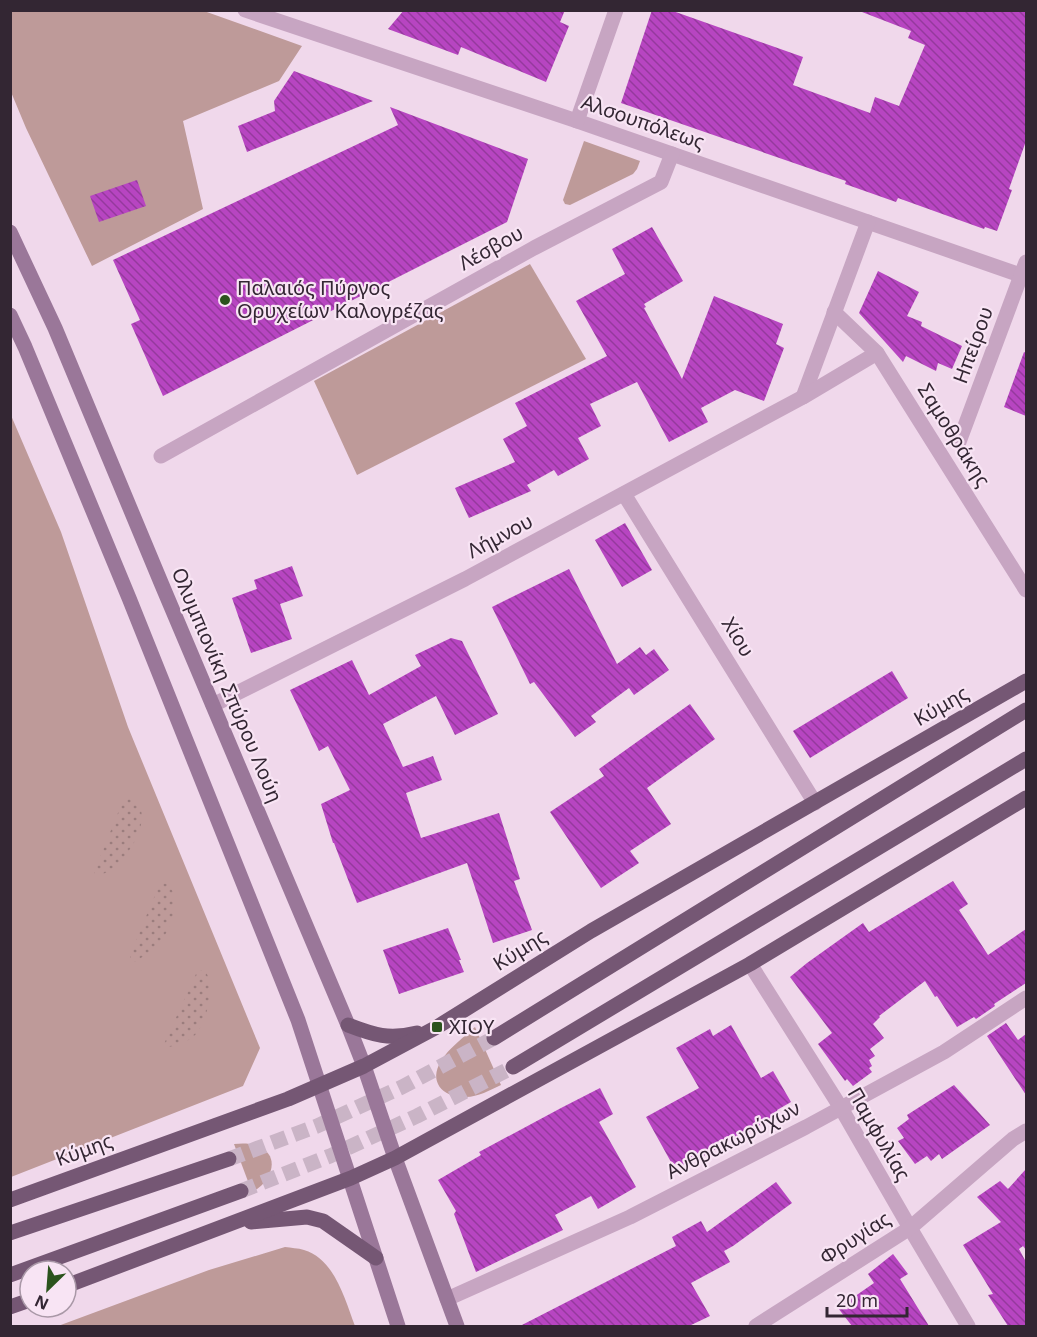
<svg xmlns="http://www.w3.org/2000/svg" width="1037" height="1337" viewBox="0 0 1037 1337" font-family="'Noto Sans',sans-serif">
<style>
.grass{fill:#be9a99}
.garden{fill:url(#garden-dots)}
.building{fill:url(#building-back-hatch)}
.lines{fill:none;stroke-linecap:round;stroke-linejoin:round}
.primary-tunnel{stroke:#cab4c6;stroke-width:15;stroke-dasharray:15 8;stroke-linecap:butt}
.street{stroke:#c7a5c2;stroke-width:15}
.secondary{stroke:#9a7799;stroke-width:15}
.primary{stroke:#755774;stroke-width:15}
.poi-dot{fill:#2b531d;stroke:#f8e4f4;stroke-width:2}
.labels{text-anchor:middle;stroke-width:4.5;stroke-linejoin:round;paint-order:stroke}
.street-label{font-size:20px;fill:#332633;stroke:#f8e4f4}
.poi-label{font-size:20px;fill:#332633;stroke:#f8e4f4;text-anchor:start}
</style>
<defs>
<pattern id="garden-dots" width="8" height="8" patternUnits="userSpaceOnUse" patternTransform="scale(1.5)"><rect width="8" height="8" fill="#be9a99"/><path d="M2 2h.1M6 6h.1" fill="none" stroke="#9b7d7d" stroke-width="1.8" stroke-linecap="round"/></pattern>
<pattern id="building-back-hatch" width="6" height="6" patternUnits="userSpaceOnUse" patternTransform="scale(1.5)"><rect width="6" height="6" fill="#b745c1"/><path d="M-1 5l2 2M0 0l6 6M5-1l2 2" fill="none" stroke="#95399d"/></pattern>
</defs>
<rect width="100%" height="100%" fill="#f0d8eb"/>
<g class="grass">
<polygon points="10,11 204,11 302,46 279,81 183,121 203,209 92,266 26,128 11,92"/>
<polygon points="584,141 640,161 637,169 633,174 570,205 565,204 563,200"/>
<polygon points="530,264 586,359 357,475 314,381"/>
<polygon points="10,413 61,532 128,727 260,1048 243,1086 11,1177"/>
<path d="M475 1027 501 1085C490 1090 478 1097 466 1097 443 1098 428 1082 441 1061 449 1048 464 1037 475 1027Z"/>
<path d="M234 1144C242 1143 250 1143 258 1146 282 1156 271 1183 252 1192Z"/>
<path d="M285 1247C291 1248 298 1248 304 1250 335 1259 345 1300 355 1326H58L209 1270Z"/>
</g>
<g class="garden">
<path d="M130 797C162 813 122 873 96 876L94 872 122 803 124 798Z"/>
<polygon points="162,883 168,884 173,892 175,909 168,930 158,946 135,962 130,960 130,955 158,888"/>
<path d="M201 970 206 972C215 988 207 1020 196 1034 189 1042 176 1045 166 1048L164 1044 196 974Z"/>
</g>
<g class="building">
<polygon points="404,10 565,10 560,22 569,26 546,82 461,47 458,55 388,29"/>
<polygon points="652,10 670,10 803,57 793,85 870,113 875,97 899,106 925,45 908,38 911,31 862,12 862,10 1026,10 1026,141 1009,189 1012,190 997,231 985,227 984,229 898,198 896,202 845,184 846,181 621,103"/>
<polygon points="294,71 373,101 247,152 238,126 275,111 274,101"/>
<polygon points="390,107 528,159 507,222 163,396 131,324 140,320 113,260 398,125"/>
<polygon points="137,180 146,206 99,222 90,196"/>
<polygon points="652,227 683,281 644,304 646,307 644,308 682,379 714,296 783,324 776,344 784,348 764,401 735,390 701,408 708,422 669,442 637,382 590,404 601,426 578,438 589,459 558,476 554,470 527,485 531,491 469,518 455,488 515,462 503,439 527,426 515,403 607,356 576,301 625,274 612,249"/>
<polygon points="878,271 919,292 907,316 922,322 921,326 962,346 952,369 938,363 936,371 906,356 903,362 859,313"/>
<polygon points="1024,352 1026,353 1026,416 1004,407"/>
<polygon points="625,523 652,570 622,587 595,540"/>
<polygon points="292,566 303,596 280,604 292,639 251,653 232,598 257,589 254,580"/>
<polygon points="569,569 617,664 640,647 646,655 654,649 669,670 634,695 629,688 591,716 596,722 575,737 534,682 530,684 492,607"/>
<polygon points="451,638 462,641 498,714 455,735 436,696 383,724 403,767 433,756 442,780 406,793 421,838 499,813 520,879 514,881 532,930 493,943 467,863 357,903 334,843 333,843 321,804 350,790 328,746 319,751 290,690 352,660 369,695 421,666 415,655"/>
<polygon points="892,671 908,698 810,758 793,731"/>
<polygon points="690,704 715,739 647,788 671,824 630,851 639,863 601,888 550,812 604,776 599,769"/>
<polygon points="953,881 968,904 959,910 988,955 1026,929 1026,983 994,1004 995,1006 976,1019 974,1017 957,1027 937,996 935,997 925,981 879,1016 880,1017 873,1024 884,1038 870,1049 875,1056 869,1060 872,1066 869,1068 872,1072 853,1086 847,1079 845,1081 818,1044 832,1033 790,977 807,963 863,923 869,932"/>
<polygon points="448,928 461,960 459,960 464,972 399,994 383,950"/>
<polygon points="1006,1023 1018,1040 1026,1034 1026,1095 987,1036"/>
<polygon points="731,1025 761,1078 773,1071 791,1102 777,1110 779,1114 741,1137 740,1136 676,1171 646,1117 699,1088 676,1048 710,1029 713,1036"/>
<polygon points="954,1085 990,1125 942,1159 939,1154 931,1161 927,1156 915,1164 898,1141 904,1138 897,1128 909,1119 907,1115"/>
<polygon points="600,1088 613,1114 599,1122 636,1187 598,1209 591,1196 555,1215 563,1230 476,1272 454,1214 456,1211 438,1180 481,1155 479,1152 561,1108"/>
<polygon points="1026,1169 1026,1250 1023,1246 1019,1249 1026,1262 1026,1326 1008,1326 988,1295 993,1294 963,1245 1001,1222 977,1197 1000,1181 1008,1189"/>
<polygon points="776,1182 792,1203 733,1246 724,1251 730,1262 691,1283 710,1316 689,1326 520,1326 676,1246 672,1237 701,1221 707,1232"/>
<polygon points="893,1254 908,1274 900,1279 929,1326 852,1326 838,1308 874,1283 868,1274"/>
</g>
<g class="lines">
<g class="primary-tunnel">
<polyline points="229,1159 317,1126 402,1087 494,1038"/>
<polyline points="241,1191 330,1156 417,1116 513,1067"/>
</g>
<g class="street">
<polyline points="245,10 577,121 1026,277"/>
<polyline points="577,121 616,10"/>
<polyline points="834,312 877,353 1026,590"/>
<polyline points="803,397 868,222"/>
<polyline points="959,442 1026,262"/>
<polyline points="161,456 534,248 661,182 672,154"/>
<polyline points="624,494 815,803"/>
<polyline points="213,705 465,579 803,397 877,353"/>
<polyline points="750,964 841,1108 910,1228 968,1326"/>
<polyline points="447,1299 630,1217 806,1127 944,1052 1026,998"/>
<polyline points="756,1326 910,1228 1013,1139 1026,1131"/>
</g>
<g class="secondary">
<polyline points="10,232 55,328 162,585 348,1025 364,1066 395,1158 457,1326"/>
<polyline points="10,315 25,347 129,598 298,1020 398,1326"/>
</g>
<g class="primary">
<path d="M348 1025C374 1035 389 1040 417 1033"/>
<polyline points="494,1038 1026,710"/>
<polyline points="513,1067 1026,759"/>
<polyline points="10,1200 288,1099 364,1066 437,1027 591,931 1026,681"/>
<polyline points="251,1222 307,1217 323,1221 376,1258"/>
<polyline points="10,1233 229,1159"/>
<polyline points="10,1275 241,1191"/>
<polyline points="66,1286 351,1178 395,1158 750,964 1026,798"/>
<polyline points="10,1307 30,1300"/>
</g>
</g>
<g class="poi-dot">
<circle cx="225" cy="300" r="6"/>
<rect x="431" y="1021" width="12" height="12" rx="3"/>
</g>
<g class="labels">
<g class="street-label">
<text transform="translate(643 122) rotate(19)" y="7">Αλσουπόλεως</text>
<text transform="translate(491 248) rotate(-29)" y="7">Λέσβου</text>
<text transform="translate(973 345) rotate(-70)" y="7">Ηπείρου</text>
<text transform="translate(954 435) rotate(58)" y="7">Σαμοθράκης</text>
<text transform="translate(500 536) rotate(-28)" y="7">Λήμνου</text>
<text transform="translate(738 637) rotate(58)" y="7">Χίου</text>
<text transform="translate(227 685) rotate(67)" y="7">Ολυμπιονίκη Σπύρου Λούη</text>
<text transform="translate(941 706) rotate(-30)" y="7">Κύμης</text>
<text transform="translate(520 950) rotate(-32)" y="7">Κύμης</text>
<text transform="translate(879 1134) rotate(60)" y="7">Παμφυλίας</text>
<text transform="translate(733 1140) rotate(-27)" y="7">Ανθρακωρύχων</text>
<text transform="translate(84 1150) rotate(-20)" y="7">Κύμης</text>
<text transform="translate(855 1238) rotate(-33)" y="7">Φρυγίας</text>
</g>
<g class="poi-label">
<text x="237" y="295">Παλαιός Πύργος<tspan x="237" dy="23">Ορυχείων Καλογρέζας</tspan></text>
<text x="449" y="1034">ΧΙΟΥ</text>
</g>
</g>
<rect width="1037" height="1337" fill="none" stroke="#332633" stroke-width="24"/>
<g transform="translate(48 1289) rotate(205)"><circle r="28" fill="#f8e4f4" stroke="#a998a7" stroke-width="1.5"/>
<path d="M0-4.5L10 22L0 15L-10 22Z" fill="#2b531d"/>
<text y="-9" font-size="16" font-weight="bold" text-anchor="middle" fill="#332633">N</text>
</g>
<path d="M827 1307v9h80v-9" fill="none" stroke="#332633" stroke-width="3"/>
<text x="836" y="1307" font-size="18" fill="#332633" stroke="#f8e4f4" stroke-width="4.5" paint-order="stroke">20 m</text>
</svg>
